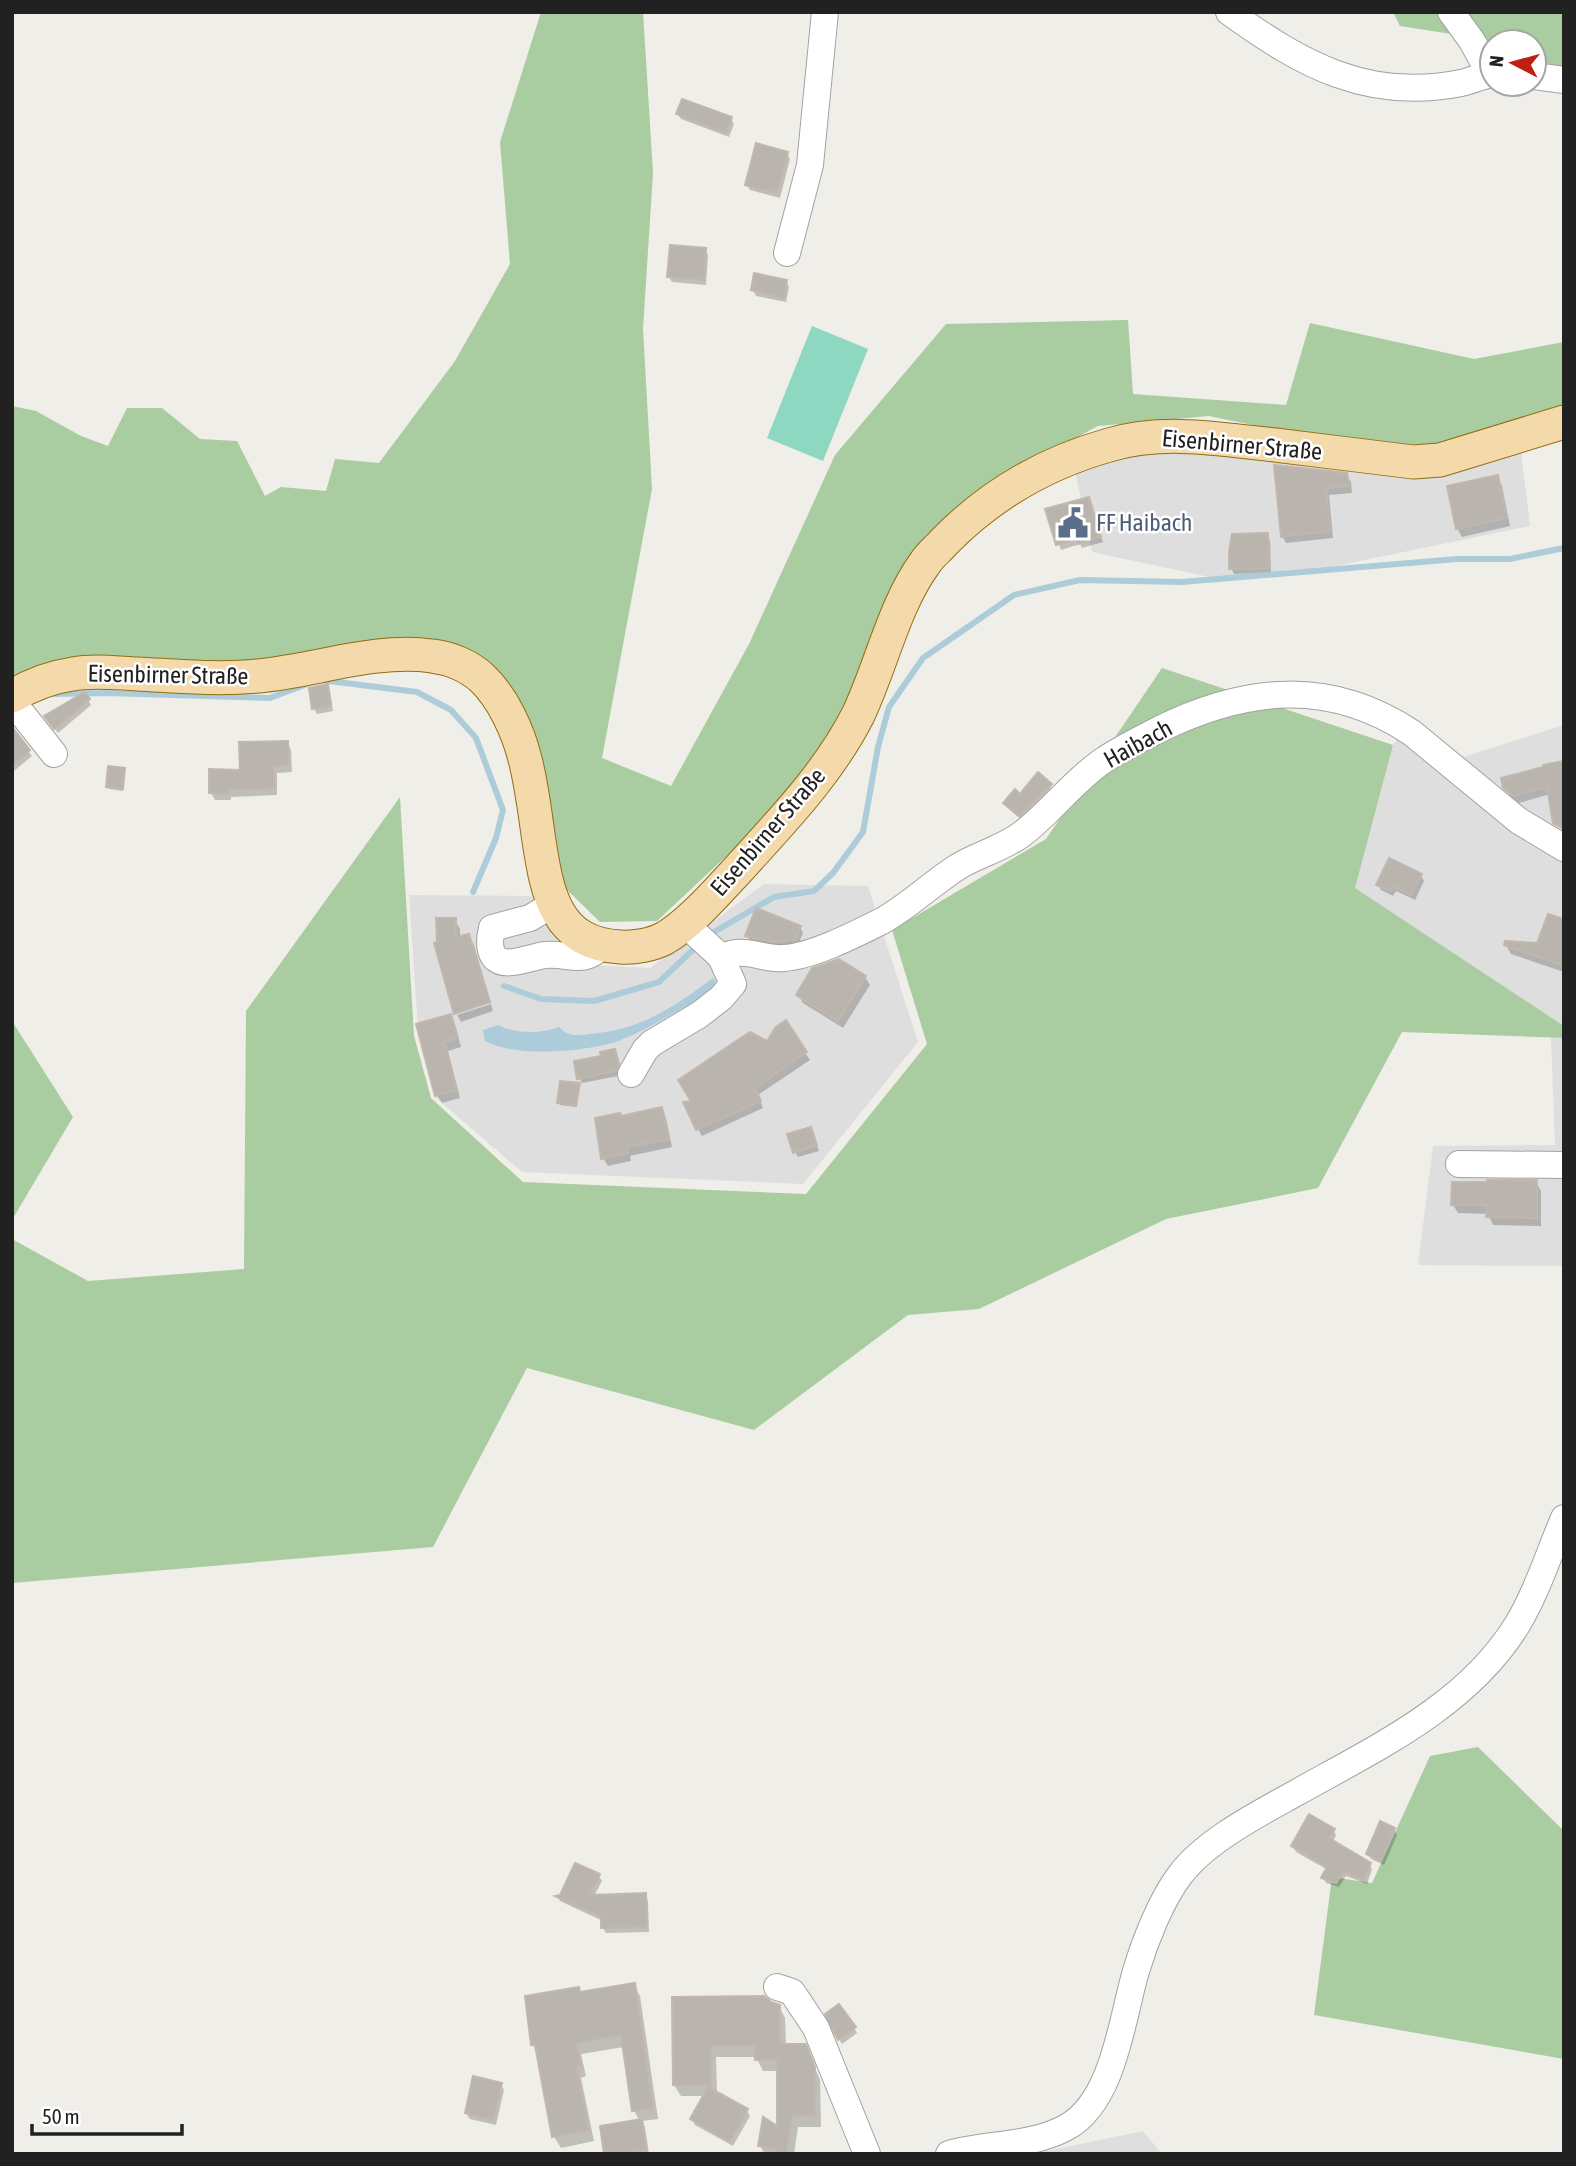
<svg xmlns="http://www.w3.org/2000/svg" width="1576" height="2166" viewBox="0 0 1576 2166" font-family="'Asap Condensed',sans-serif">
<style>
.residential{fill:#dfdede}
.forest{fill:#aacca1}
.pitch{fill:#8ed8c1}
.water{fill:#adccda}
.shadow{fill:#0003}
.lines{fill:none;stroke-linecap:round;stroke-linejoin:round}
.stream{stroke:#adccda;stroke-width:6}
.building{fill:#bab4ae;stroke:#c1b7ac;stroke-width:2}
.minor-casing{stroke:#a2a2a2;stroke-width:28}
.major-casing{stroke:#906e0e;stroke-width:35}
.minor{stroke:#fff;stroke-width:26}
.major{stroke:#f4d9aa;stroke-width:33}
.labels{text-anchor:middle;stroke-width:5;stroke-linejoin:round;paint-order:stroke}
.street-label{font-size:24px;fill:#212121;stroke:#fff}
.service-label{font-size:24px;fill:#4e5e75;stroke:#fff;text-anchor:start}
</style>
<rect width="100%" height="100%" fill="#f0eee8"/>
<g class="residential">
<polygon points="1519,436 1530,526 1336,566 1228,581 1092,552 1072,457"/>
<polygon points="1564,725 1564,1026 1354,888 1393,745 1404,730 1448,762"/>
<polygon points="764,884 868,886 918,1042 803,1184 522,1172 436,1098 418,1029 409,895 531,896 570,964 650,968"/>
<polygon points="1551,1038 1564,1038 1564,1266 1418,1265 1433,1146 1555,1145"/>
<polygon points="1143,2131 1162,2154 1032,2154"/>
</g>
<g class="forest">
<polygon points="541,12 643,12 653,173 643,329 652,489 602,758 671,786 749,644 835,455 946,324 1128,320 1133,394 1286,405 1310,323 1474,359 1564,342 1564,411 1436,452 1365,448 1209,416 1098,426 1032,461 926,535 884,622 837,735 769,816 657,921 600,922 562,885 478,660 12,689 12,406 36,411 81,436 108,446 127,408 162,408 200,439 237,441 265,496 281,487 326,491 335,459 379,463 455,361 510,264 500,142"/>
<polygon points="1393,12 1564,12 1564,77 1534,72 1534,42 1492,42 1492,46 1483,39 1400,26"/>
<polygon points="1162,668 1393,745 1355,888 1564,1026 1564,1038 1402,1032 1318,1188 1166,1219 979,1309 908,1315 754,1430 527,1368 433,1547 12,1583 12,1239 88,1281 244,1269 246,1011 400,797 414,1036 431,1098 523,1182 806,1194 927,1044 892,930 1046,839"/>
<polygon points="12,1021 73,1117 12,1220"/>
<polygon points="1478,1747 1564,1831 1564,2059 1314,2015 1332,1877 1372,1883 1430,1756"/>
</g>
<polygon class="pitch" points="812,326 868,349 823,461 767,438"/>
<path class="water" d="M713 978 716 982C709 996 692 1003 679 1010 660 1021 641 1032 621 1040 589 1052 515 1058 485 1041L483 1030 498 1025C515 1034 541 1034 559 1027 567 1036 577 1036 589 1034 641 1030 672 1008 713 978Z"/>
<g class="shadow">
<polygon points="678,114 731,119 734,124 729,137 681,119"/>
<polygon points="787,153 790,159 780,198 750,190 747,185"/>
<polygon points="705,250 708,255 706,285 672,282 669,277"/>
<polygon points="786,282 789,287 786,302 756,296 753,290"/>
<polygon points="1276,467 1346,475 1351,482 1352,493 1329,495 1333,538 1286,543 1282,536"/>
<polygon points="1497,477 1502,486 1510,526 1462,537 1457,528"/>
<polygon points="1088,499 1103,542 1082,548 1080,544 1061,550 1047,510"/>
<polygon points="1267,535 1270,541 1271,573 1234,574 1231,568"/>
<polygon points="327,686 330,691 333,711 317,714 314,708"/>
<polygon points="84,694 91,705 58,733 49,722"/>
<polygon points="12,731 32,756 14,771 12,770"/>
<polygon points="287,742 291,750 292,772 277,773 277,795 231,797 231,800 215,800 211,793"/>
<polygon points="1545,768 1550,794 1519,803 1510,796 1505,787"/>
<polygon points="124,769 123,791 109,789 108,787"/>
<polygon points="1039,775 1054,791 1023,821 1008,808 1005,803 1020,796"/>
<polygon points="1421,876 1424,881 1415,900 1396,891 1393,896 1381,890 1378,885"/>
<polygon points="455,920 460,929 460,938 469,936 474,945 490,1000 456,1012"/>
<polygon points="1564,921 1564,972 1511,954 1506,945 1538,945"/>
<polygon points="800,927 803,933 798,945 778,947 750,941 747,936"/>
<polygon points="865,977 870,985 843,1028 803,1003 798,995"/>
<polygon points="491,1004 493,1011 461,1022 457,1015"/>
<polygon points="450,1016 455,1025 461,1047 448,1051 460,1098 442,1103 437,1095 418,1025"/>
<polygon points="785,1023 810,1060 758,1095 763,1108 702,1136 698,1129 694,1102 768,1043"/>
<polygon points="615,1051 621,1070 618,1076 582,1083 579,1078 603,1058"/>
<polygon points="578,1085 577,1107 560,1105 559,1103"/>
<polygon points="661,1109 666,1118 672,1147 630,1156 631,1161 608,1166 603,1158 621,1117"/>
<polygon points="813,1134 819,1151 798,1157 795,1152"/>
<polygon points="1536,1182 1541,1191 1541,1226 1493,1225 1488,1214 1458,1213 1453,1205"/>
<polygon points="1381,1824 1394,1830 1397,1835 1384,1865 1371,1859 1368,1854"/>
<polygon points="1333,1830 1336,1835 1333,1842 1369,1864 1372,1869 1367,1884 1346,1876 1339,1887 1326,1883 1323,1878 1328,1870 1296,1852 1293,1846"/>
<polygon points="598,1875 602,1881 594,1896 645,1895 648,1901 649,1932 606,1933 603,1928 603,1921 560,1901 558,1897"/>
<polygon points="634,1985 640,1996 658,2119 642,2121 645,2127 649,2154 605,2154 640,2122 634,2110 624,2047 581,2054 586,2076 581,2078 594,2141 561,2148 554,2137 539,2056 533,2045 580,1994"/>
<polygon points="674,1999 771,2003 779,2006 785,2018 786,2046 811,2058 820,2080 821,2127 798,2127 794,2154 765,2154 760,2146 779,2129 778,2071 763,2071 756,2057 716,2057 717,2094 747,2111 750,2116 733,2146 695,2125 692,2119 705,2096 681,2096 674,2085"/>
<polygon points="854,2028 857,2033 842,2044 839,2039"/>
<polygon points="501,2085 504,2090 496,2125 470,2119 466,2113"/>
</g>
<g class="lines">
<g class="stream">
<polyline points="321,680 417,692 451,710 476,738 503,810 496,838 473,892"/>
<polyline points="55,694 106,693 270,698 307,684"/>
<polyline points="709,935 774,897 814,891 833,873 863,832 878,747 889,707 923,658 1014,595 1080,580 1182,582 1457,559 1510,559 1564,548"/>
<polyline points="504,986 541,999 594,1001 659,982 698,945"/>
</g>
</g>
<g class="building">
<polygon points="682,99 732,117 726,133 676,114"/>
<polygon points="756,143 788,152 777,193 745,185"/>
<polygon points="670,245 706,248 704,280 667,277"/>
<polygon points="754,273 787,280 784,298 751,290"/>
<polygon points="1274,465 1347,473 1349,486 1326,488 1330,531 1281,537"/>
<polygon points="1498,475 1507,518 1456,529 1447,486"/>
<polygon points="1089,497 1101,536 1078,544 1076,539 1056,545 1045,509"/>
<polygon points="1268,533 1269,568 1229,569 1229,552 1232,534"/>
<polygon points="328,684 331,706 312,709 309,688"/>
<polygon points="85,692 90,699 54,729 44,716"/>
<polygon points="13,728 30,750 12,765 12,729"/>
<polygon points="288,741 289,765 274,766 274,788 228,790 228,794 209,793 209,769 240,770 239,742"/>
<polygon points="1564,761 1564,829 1553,823 1547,787 1513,796 1503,788 1501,778 1543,767 1543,765"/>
<polygon points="108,766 125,768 123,789 106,787"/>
<polygon points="1038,772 1052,784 1019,816 1003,803 1015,789 1020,794"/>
<polygon points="1389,858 1422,874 1411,895 1393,886 1390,891 1376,885"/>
<polygon points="756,908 801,926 795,940 774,942 745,936"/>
<polygon points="1548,914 1564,919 1564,966 1504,945 1505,941 1537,943"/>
<polygon points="436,918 456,918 456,937 469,934 490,1002 454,1014 434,943 437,942"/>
<polygon points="839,959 866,976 838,1021 796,995 812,968"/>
<polygon points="451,1014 458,1038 444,1042 457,1090 435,1096 416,1024"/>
<polygon points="786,1020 807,1052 755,1088 761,1101 696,1130 683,1102 691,1101 678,1080 750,1032 767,1041 776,1027"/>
<polygon points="615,1049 619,1064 616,1071 577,1079 574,1061 601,1056 600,1052"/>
<polygon points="560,1081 580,1083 576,1106 557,1103"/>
<polygon points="662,1107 669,1139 627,1147 628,1153 601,1159 595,1118 620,1113 621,1116"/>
<polygon points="811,1127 817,1145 793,1153 787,1134"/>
<polygon points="1487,1180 1537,1180 1537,1218 1486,1217 1487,1205 1451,1205 1452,1182 1487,1182"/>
<polygon points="1309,1814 1335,1829 1329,1838 1371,1863 1364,1880 1343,1872 1336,1883 1321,1878 1327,1867 1291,1846"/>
<polygon points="1380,1821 1395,1828 1381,1861 1366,1854"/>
<polygon points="575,1863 600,1874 590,1895 646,1893 647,1927 601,1928 601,1917 555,1896 560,1895"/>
<polygon points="635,1983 653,2108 632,2111 621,2035 576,2043 581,2065 576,2066 589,2130 552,2137 535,2045 531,2045 525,1996 579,1987 580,1992"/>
<polygon points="764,1996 771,2002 780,2005 780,2044 806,2044 815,2067 815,2116 792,2116 786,2154 777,2154 777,2149 758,2146 763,2117 777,2126 777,2060 755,2060 754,2046 711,2046 711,2085 673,2085 672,1997"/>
<polygon points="839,2004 856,2027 838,2040 825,2014"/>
<polygon points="473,2076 502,2083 493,2120 465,2113"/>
<polygon points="708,2087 748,2109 730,2142 690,2119"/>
<polygon points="642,2119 647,2151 604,2154 600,2126"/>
</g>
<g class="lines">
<g class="minor-casing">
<g id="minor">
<path d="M1229 12C1301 64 1368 102 1461 83 1471 81 1481 76 1492 74"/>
<polyline points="1451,12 1472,41 1490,74"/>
<polyline points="1534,76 1564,80"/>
<polyline points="787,253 810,165 825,12"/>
<polyline points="12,701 54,754"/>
<path d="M553 904 530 918 492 928C490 936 489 942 491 950 497 974 530 956 546 955 571 953 582 966 603 945"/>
<path d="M684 923 721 957C726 956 732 953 736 953 752 951 768 960 784 958 813 956 856 934 882 921 909 906 930 885 956 868 976 855 1002 849 1022 834 1051 812 1073 781 1104 760 1122 748 1141 739 1160 729 1246 687 1329 678 1412 733L1519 821 1564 848"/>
<polyline points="631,1074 645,1050 652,1043 699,1015 721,998 733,984 721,957"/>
<polyline points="1459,1164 1564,1165"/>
<polyline points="777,1987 792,1992 816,2028 867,2154"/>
<path d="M949 2154C987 2143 1031 2147 1067 2127 1114 2101 1122 2018 1136 1971 1145 1941 1161 1900 1180 1875 1205 1841 1260 1813 1296 1793 1376 1748 1467 1706 1517 1625 1537 1592 1549 1553 1564 1518"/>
</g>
</g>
<g class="major-casing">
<path id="major" d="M12 696C31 685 51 677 73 674 94 670 116 673 137 674 177 676 218 680 258 676 315 671 374 648 432 656 450 658 469 666 482 678 503 698 518 731 525 759 532 786 535 814 539 841 547 893 556 944 620 947 634 948 652 945 665 938 689 924 714 895 733 875 778 825 827 776 858 715 881 667 894 605 925 563 930 555 938 549 944 542 990 495 1045 463 1109 445 1163 429 1220 439 1275 445 1321 451 1367 456 1413 462L1440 460 1564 422"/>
</g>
<use href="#minor" class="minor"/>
<use href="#major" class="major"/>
</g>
<defs>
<g id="civic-bare" transform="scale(2.415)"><path d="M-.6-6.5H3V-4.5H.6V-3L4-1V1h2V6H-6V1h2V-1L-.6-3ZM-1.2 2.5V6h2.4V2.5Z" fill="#5c6f8a" stroke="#fff" stroke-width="2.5" paint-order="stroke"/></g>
</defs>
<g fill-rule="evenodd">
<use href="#civic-bare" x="1073" y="523"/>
</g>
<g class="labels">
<g class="street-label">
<text transform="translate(1242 445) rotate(5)" y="8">Eisenbirner Straße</text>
<text transform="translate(168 675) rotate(1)" y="8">Eisenbirner Straße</text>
<text transform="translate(1138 744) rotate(-29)" y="8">Haibach</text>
<text transform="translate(768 832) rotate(-49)" y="8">Eisenbirner Straße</text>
</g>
<g class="service-label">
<text x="1096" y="531">FF Haibach</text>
</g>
</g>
<rect width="1576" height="2166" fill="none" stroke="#212121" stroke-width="28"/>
<g transform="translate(1513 63) rotate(276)"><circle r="33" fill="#ffffff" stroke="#a6a6a6" stroke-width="2"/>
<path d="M0-5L12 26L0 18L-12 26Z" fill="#bf1f12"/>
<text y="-10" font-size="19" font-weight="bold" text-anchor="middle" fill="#212121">N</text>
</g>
<path d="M32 2124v10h150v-10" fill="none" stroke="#212121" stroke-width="3.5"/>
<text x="42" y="2124" font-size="21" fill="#212121" stroke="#ffffff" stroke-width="5" paint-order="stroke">50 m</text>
</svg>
